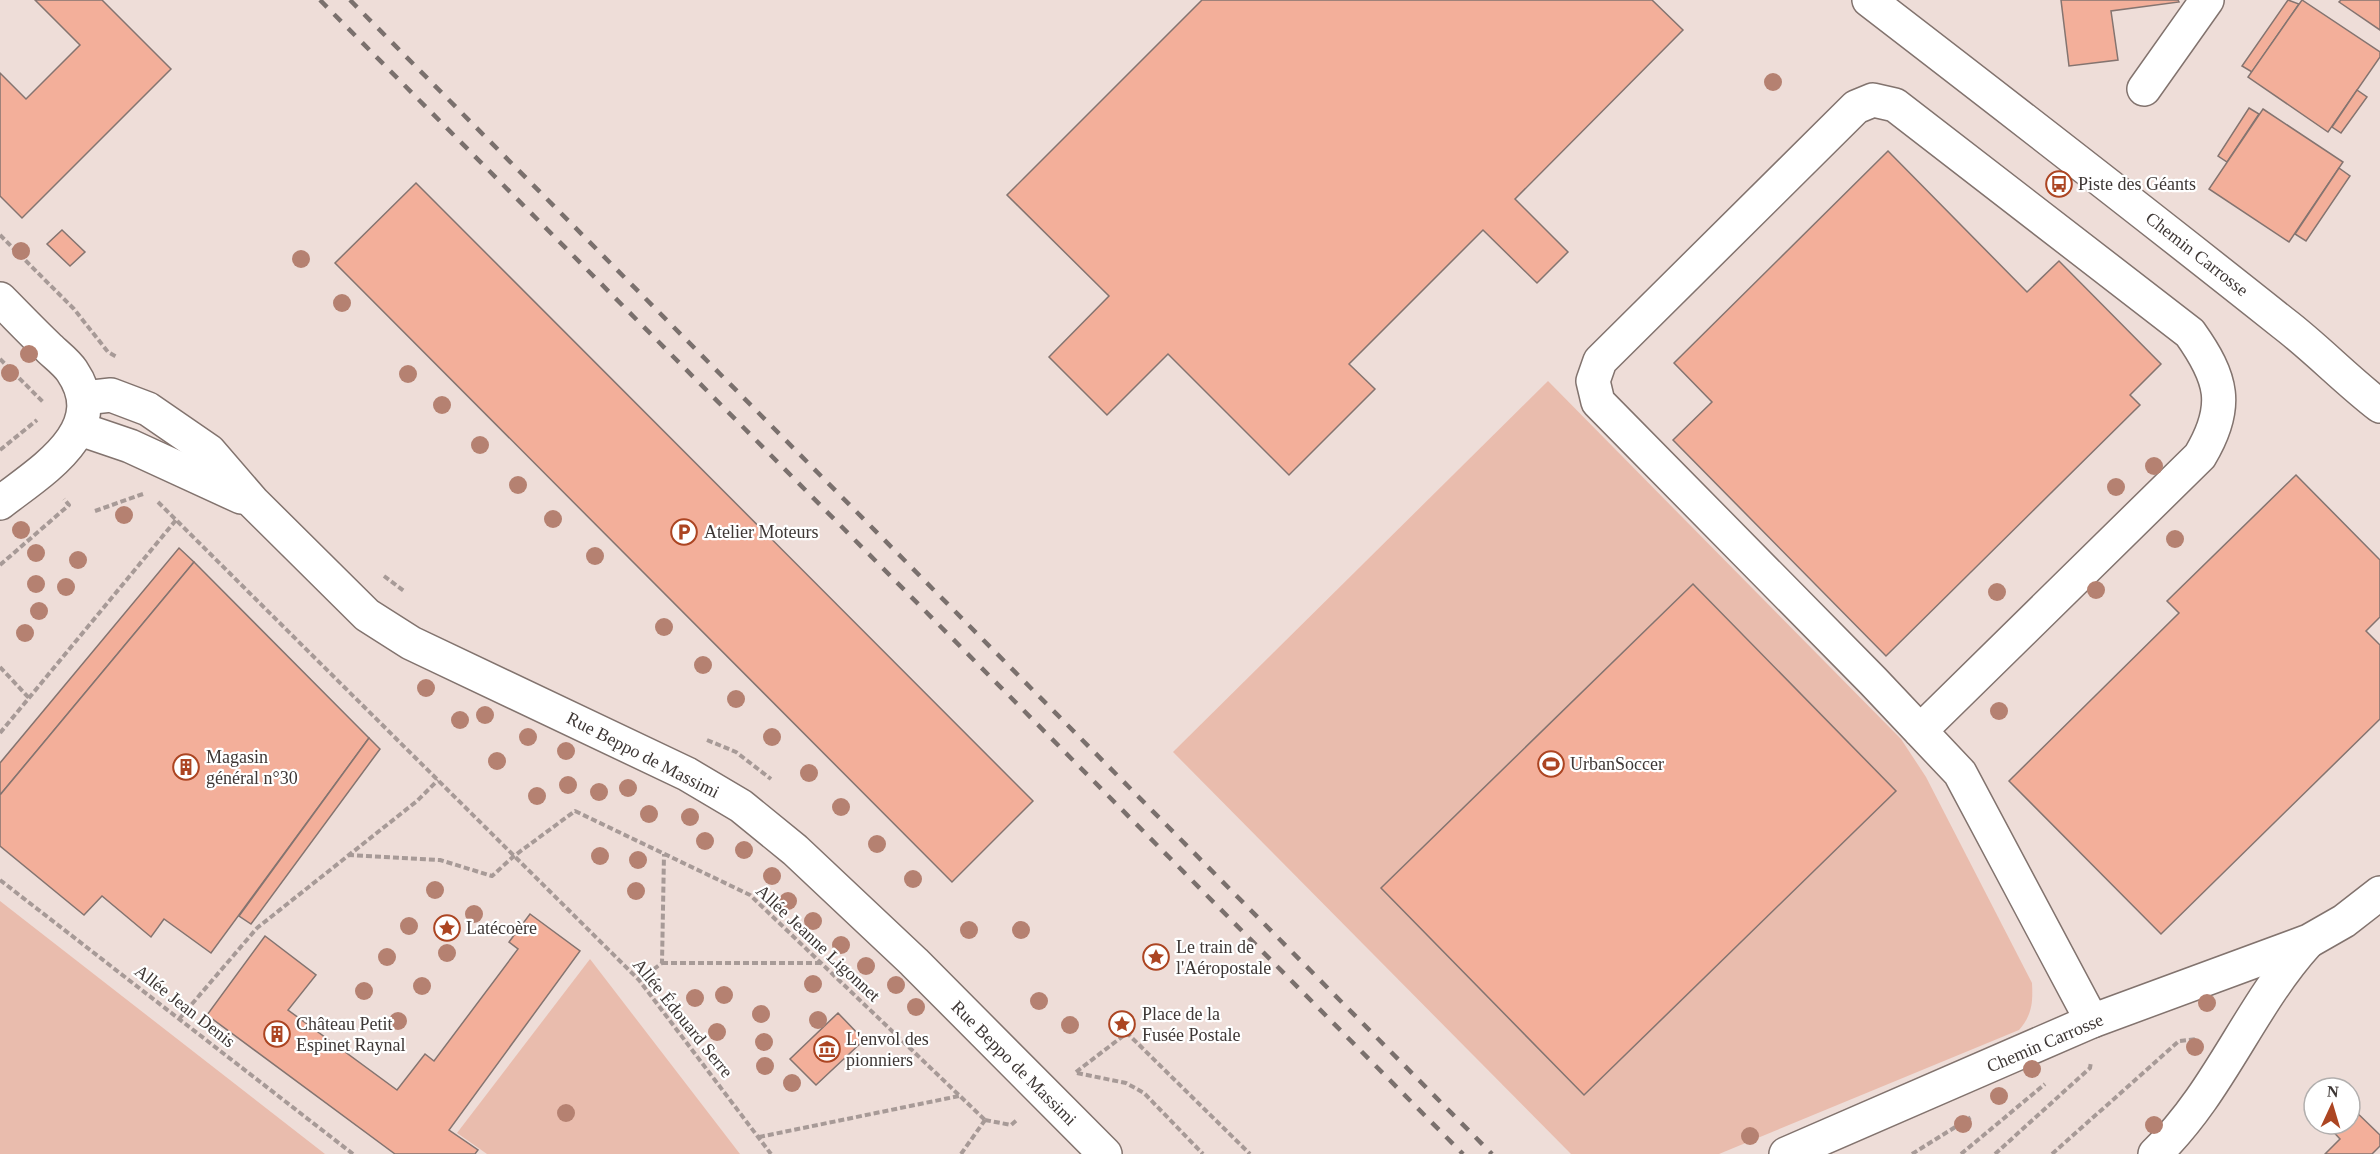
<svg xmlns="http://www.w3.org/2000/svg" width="2380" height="1154" viewBox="0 0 2380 1154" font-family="Georgia,serif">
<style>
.green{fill:#e9bcad}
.building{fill:#f3af9a;stroke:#847470;stroke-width:1.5}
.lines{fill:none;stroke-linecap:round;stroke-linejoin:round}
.minor-casing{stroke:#82736e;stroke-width:36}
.path{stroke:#a79a97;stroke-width:4;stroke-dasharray:6 3;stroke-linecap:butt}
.minor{stroke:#fff;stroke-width:33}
.rail{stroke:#7a706d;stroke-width:4.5;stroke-dasharray:10 10;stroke-linecap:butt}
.tree{fill:#b58171}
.labels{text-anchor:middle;stroke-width:4.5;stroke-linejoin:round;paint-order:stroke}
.poi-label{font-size:18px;fill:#3e3735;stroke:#fff;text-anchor:start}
.street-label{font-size:18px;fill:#3e3735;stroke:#fff}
</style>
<rect width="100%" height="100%" fill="#eeddd8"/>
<g class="green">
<path d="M1548 381 1901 739 1926 777 2032 983C2033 1003 2032 1015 2019 1030L1719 1154H1571L1173 752Z"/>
<polygon points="0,901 325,1154 0,1154"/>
<polygon points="590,959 740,1154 487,1154 457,1133"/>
</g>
<g class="building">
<polygon points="35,0 102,0 171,69 22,218 0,196 0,73 26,99 80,45"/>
<polygon points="1202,0 1652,0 1683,30 1515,199 1568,252 1537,283 1483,230 1349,364 1375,389 1289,475 1168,354 1107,415 1049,357 1109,296 1007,195"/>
<polygon points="2061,0 2178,0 2179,2 2111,11 2118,60 2069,66"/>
<polygon points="2288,0 2299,4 2252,72 2242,66"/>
<polygon points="2302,0 2380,52 2380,57 2328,132 2248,77"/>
<polygon points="2341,0 2380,0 2380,30 2339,2"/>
<polygon points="2357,90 2367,97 2341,133 2332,127"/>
<polygon points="2249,108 2259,114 2227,162 2218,156"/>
<polygon points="2263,109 2343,162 2289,242 2209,189"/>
<polygon points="1888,151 2027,292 2059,261 2161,364 2130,395 2140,405 1886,656 1673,440 1712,402 1674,363"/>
<polygon points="2339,168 2350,176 2306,241 2295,234"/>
<polygon points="416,183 1033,801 952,882 335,263"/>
<polygon points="62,230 85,252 70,266 47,244"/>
<polygon points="2296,475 2380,560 2380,617 2366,631 2380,645 2380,719 2161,934 2009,781 2179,613 2167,601"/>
<polygon points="179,548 194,562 0,795 0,763"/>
<polygon points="194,562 369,738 211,953 164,919 151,937 102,896 84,915 0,846 0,795"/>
<polygon points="1693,584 1896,791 1584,1095 1381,888"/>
<polygon points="369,738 380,749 251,924 239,916"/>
<polygon points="530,914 580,951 449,1130 478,1150 475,1154 395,1154 207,1015 265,936 316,975 288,1010 397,1090 425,1054 434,1061 518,949 509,942"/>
<polygon points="838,1013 864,1040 816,1085 790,1059"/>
<polygon points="2350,1106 2380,1135 2380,1146 2372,1154 2325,1154 2340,1139 2328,1126 2330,1124 2350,1124"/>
</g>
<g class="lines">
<g class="minor-casing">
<g id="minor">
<path d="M1869 0C2008 107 2146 214 2283 323 2317 349 2346 380 2380 406"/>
<polyline points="2144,89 2207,0"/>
<path d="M0 299C16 315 32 332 49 348 56 355 66 362 72 371 112 430 41 471 0 503"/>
<polyline points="84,398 111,395 148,409 209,451 253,502 367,615 411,643 687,774 741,806 795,850 914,962 1105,1154"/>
<polyline points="80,429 130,446 241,497"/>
<path d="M1920 731 2200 456C2230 406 2222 378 2190 333L1895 105 1873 100 1856 107 1600 361 1593 381 1598 402 1873 681 1960 773 2092 1021"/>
<polyline points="1786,1154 2092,1021 2309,941 2344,921 2380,893"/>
<path d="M2155 1154C2219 1093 2249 1007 2307 943"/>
</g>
</g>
<g class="path">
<polyline points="0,235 74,309 108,352 117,357"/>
<polyline points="0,359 44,403"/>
<polyline points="0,450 37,420"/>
<polyline points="158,502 639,980 771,1154"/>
<polyline points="95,511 143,494"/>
<polyline points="0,565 69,505 64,499"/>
<polyline points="384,576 404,591"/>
<polyline points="0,667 29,698"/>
<polyline points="0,733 176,520"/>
<polyline points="707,740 736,752 771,779"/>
<polyline points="348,855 440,860 492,876 514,856 575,811 750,895 985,1120"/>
<polyline points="0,880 353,1154"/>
<polyline points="662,963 822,963"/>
<polyline points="639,980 662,963 664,854"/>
<polyline points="180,1018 257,928 417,801 438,780"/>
<polyline points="1076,1072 1127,1033 1250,1154"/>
<polyline points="1077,1073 1126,1083 1144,1093 1203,1154"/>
<polyline points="985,1120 1011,1125 1018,1119"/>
<polyline points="759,1137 959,1096"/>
<polyline points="961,1154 985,1120"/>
<polyline points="1912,1154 1973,1116"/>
<polyline points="1961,1154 2045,1084"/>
<polyline points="1995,1154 2090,1068 2091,1062"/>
<polyline points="2052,1154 2179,1041 2197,1039"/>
</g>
<use href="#minor" class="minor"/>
<g class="rail">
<polyline points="320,0 1463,1154"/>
<polyline points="350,0 1492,1154"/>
</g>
</g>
<g class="tree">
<circle cx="1773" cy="82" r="9"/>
<circle cx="21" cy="251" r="9"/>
<circle cx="301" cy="259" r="9"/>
<circle cx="342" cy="303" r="9"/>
<circle cx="29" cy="354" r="9"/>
<circle cx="10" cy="373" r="9"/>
<circle cx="408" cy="374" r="9"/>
<circle cx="442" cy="405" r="9"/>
<circle cx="480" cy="445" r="9"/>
<circle cx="2154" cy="466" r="9"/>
<circle cx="518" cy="485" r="9"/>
<circle cx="2116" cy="487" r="9"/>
<circle cx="124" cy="515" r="9"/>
<circle cx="553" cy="519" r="9"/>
<circle cx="21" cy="530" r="9"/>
<circle cx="2175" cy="539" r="9"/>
<circle cx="36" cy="553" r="9"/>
<circle cx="595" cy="556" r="9"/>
<circle cx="78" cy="560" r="9"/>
<circle cx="36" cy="584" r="9"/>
<circle cx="66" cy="587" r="9"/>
<circle cx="2096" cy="590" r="9"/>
<circle cx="1997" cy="592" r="9"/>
<circle cx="39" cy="611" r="9"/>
<circle cx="664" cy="627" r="9"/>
<circle cx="25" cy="633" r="9"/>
<circle cx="703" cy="665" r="9"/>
<circle cx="426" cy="688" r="9"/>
<circle cx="736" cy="699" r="9"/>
<circle cx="1999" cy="711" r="9"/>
<circle cx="485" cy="715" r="9"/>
<circle cx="460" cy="720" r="9"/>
<circle cx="528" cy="737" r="9"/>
<circle cx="772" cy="737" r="9"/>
<circle cx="566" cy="751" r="9"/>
<circle cx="497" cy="761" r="9"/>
<circle cx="809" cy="773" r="9"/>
<circle cx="568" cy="785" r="9"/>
<circle cx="628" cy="788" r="9"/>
<circle cx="599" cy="792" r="9"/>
<circle cx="537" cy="796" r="9"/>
<circle cx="841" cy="807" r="9"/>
<circle cx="649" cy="814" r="9"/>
<circle cx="690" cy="817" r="9"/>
<circle cx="705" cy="841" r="9"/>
<circle cx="877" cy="844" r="9"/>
<circle cx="744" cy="850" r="9"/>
<circle cx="600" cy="856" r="9"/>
<circle cx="638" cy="860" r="9"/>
<circle cx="772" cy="876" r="9"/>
<circle cx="913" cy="879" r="9"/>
<circle cx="435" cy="890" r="9"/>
<circle cx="636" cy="891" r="9"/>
<circle cx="788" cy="901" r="9"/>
<circle cx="474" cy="914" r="9"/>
<circle cx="813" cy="921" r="9"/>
<circle cx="409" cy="926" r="9"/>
<circle cx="969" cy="930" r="9"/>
<circle cx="1021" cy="930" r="9"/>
<circle cx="841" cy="945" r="9"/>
<circle cx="447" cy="953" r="9"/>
<circle cx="387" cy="957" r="9"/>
<circle cx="866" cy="966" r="9"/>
<circle cx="813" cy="984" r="9"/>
<circle cx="896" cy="985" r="9"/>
<circle cx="422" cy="986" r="9"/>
<circle cx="364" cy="991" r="9"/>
<circle cx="724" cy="995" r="9"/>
<circle cx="695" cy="998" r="9"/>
<circle cx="1039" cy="1001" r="9"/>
<circle cx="2207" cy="1003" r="9"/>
<circle cx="916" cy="1007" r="9"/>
<circle cx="761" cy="1014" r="9"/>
<circle cx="818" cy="1020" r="9"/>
<circle cx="398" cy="1021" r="9"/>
<circle cx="1070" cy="1025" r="9"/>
<circle cx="717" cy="1032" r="9"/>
<circle cx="764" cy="1042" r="9"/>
<circle cx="2195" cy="1047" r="9"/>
<circle cx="765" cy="1066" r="9"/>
<circle cx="2032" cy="1069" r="9"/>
<circle cx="792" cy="1083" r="9"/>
<circle cx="1999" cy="1096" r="9"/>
<circle cx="566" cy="1113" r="9"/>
<circle cx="1963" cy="1124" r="9"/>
<circle cx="2154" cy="1125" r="9"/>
<circle cx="1750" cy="1136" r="9"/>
</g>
<defs>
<g id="bus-ring" transform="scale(1.35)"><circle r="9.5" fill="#fff" stroke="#ac4522" stroke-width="1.5"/><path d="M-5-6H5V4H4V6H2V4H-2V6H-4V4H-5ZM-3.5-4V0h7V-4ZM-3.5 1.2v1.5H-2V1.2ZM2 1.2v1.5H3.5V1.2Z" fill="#ac4522"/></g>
<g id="parking-ring" transform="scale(1.35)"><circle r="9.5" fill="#fff" stroke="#ac4522" stroke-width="1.5"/><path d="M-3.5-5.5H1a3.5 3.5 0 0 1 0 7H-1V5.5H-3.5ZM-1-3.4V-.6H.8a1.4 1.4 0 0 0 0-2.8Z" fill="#ac4522"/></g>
<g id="stadium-ring" transform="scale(1.35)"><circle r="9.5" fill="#fff" stroke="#ac4522" stroke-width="1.5"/><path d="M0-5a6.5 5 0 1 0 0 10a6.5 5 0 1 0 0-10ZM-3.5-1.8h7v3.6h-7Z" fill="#ac4522"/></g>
<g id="building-ring" transform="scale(1.35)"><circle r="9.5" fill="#fff" stroke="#ac4522" stroke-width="1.5"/><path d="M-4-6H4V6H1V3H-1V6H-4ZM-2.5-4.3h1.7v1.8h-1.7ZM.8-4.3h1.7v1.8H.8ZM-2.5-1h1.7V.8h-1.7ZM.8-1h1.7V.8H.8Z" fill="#ac4522"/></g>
<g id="sight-ring" transform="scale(1.35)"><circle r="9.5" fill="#fff" stroke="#ac4522" stroke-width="1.5"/><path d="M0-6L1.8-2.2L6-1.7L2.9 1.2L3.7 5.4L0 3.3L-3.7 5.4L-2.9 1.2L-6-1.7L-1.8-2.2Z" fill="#ac4522"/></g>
<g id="museum-ring" transform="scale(1.35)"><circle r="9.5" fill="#fff" stroke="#ac4522" stroke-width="1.5"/><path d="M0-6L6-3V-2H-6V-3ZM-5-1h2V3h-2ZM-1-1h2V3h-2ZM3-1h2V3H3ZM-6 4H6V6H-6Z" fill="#ac4522"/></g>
</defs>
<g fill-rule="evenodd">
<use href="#bus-ring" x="2059" y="184"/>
<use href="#parking-ring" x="684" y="532"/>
<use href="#stadium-ring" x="1551" y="764"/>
<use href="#building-ring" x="186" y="767"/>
<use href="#sight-ring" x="447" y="928"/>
<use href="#sight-ring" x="1156" y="957"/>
<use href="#sight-ring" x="1122" y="1024"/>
<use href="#building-ring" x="277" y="1034"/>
<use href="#museum-ring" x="827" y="1049"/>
</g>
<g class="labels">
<g class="poi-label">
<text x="2078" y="190">Piste des Géants</text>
<text x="704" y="538">Atelier Moteurs</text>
<text x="206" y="763">Magasin<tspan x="206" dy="21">général n°30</tspan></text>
<text x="1570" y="770">UrbanSoccer</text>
<text x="466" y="934">Latécoère</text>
<text x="1176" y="953">Le train de<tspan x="1176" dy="21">l'Aéropostale</tspan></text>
<text x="1142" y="1020">Place de la<tspan x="1142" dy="21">Fusée Postale</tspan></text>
<text x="296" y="1030">Château Petit<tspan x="296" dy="21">Espinet Raynal</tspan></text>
<text x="846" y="1045">L'envol des<tspan x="846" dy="21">pionniers</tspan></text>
</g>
<g class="street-label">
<text transform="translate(2197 254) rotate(38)" y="6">Chemin Carrosse</text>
<text transform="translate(643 755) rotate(27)" y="6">Rue Beppo de Massimi</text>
<text transform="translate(818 943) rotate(43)" y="6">Allée Jeanne Ligonnet</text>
<text transform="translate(185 1006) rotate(38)" y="6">Allée Jean Denis</text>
<text transform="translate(683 1018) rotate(51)" y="6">Allée Édouard Serre</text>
<text transform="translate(2045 1043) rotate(-23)" y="6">Chemin Carrosse</text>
<text transform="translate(1014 1063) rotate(45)" y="6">Rue Beppo de Massimi</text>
</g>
</g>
<g transform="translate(2332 1106) rotate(4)"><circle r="28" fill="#ffffff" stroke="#b2afae" stroke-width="1.5"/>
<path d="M0-4.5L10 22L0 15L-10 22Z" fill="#ac4522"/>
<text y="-9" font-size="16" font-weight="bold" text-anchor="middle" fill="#3e3735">N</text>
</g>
</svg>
